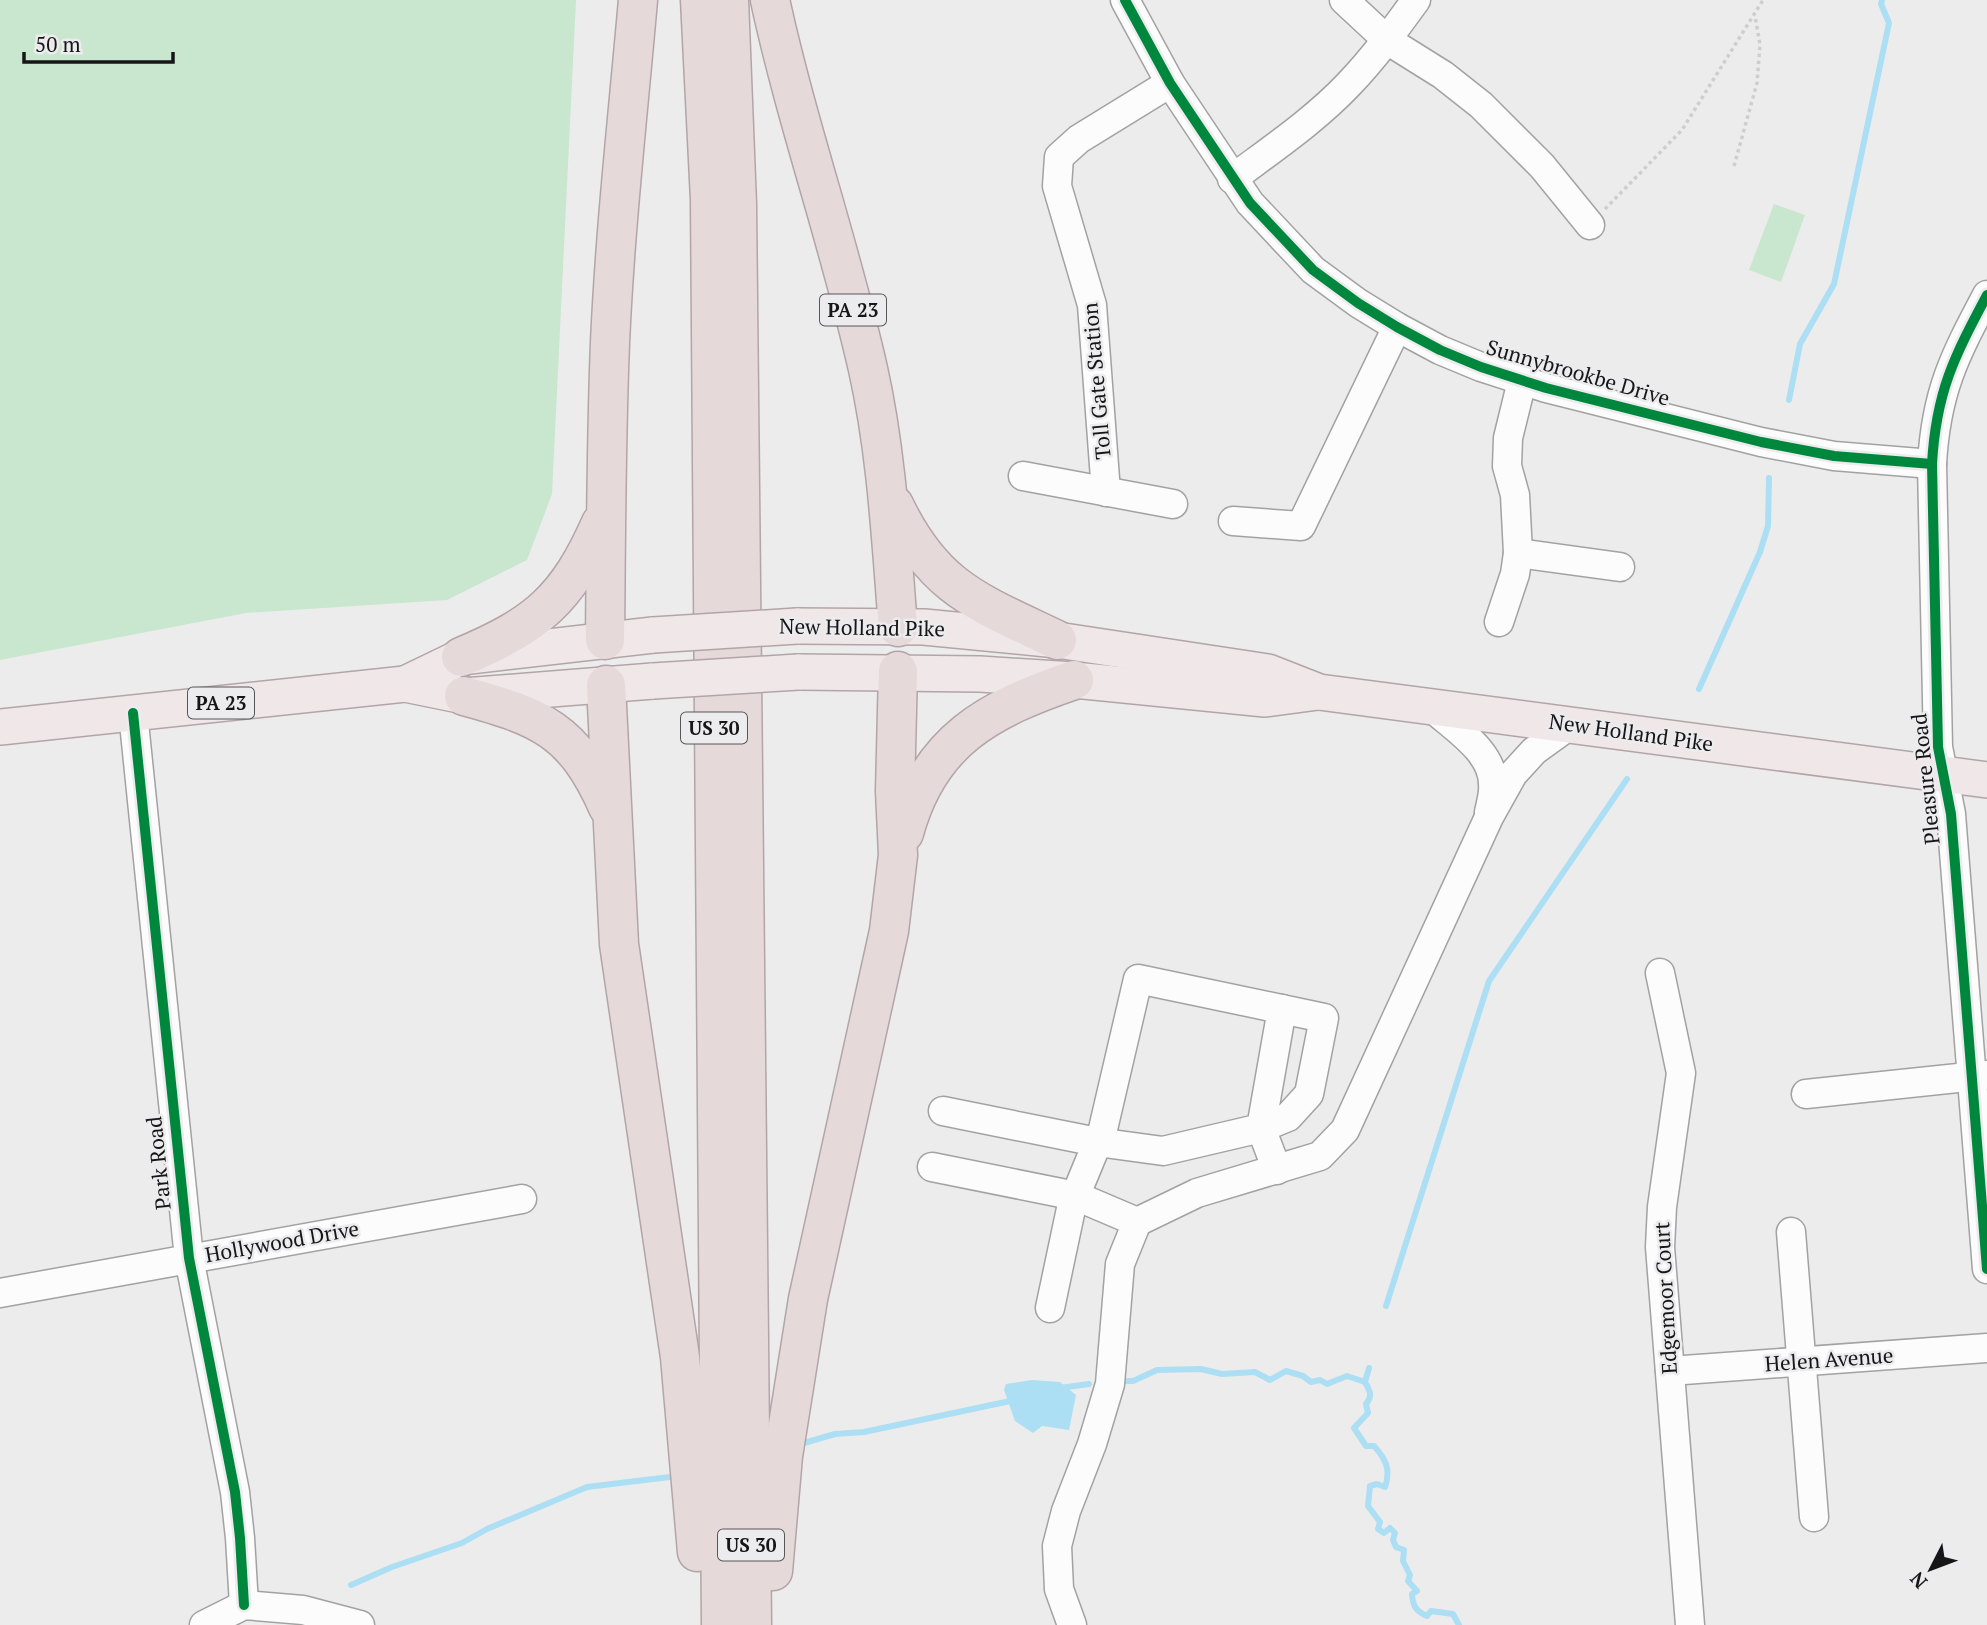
<svg xmlns="http://www.w3.org/2000/svg" width="1987" height="1625" viewBox="0 0 1987 1625" font-family="'PT Serif',serif">
<style>
.green{fill:#c8e7ce}
.water{fill:#acdff4}
.lines{fill:none;stroke-linecap:round;stroke-linejoin:round}
.stream{stroke:#acdff4;stroke-width:6}
.minor-casing{stroke:#a2a2a3;stroke-width:31}
.major-casing{stroke:#b3a5a7;stroke-width:38}
.highway-casing{stroke:#b3a5a7;stroke-width:41}
.path{stroke:#cececf;stroke-width:3.5;stroke-dasharray:3.5 3.5;stroke-linecap:butt}
.minor{stroke:#fcfcfc;stroke-width:28}
.major{stroke:#efe7e8;stroke-width:35}
.highway{stroke:#e6d9da;stroke-width:38}
.major-bridge-casing{stroke:#b3a5a7;stroke-width:38;stroke-linecap:butt}
.major-bridge{stroke:#efe7e8;stroke-width:35}
.cycleway-casing{stroke:#ecebee;stroke-width:15}
.cycleway{stroke:#00873e;stroke-width:10}
.labels{text-anchor:middle;stroke-width:5;stroke-linejoin:round;paint-order:stroke}
.shield{fill:#ecebee;stroke:#565658;stroke-width:2}
.shield-label{font-size:19px;font-weight:bold;fill:#161617}
.street-label{font-size:21px;fill:#161617;stroke:#ecebee}
</style>
<rect width="100%" height="100%" fill="#ececed"/>
<g class="green">
<polygon points="0,0 576,0 552,494 527,560 447,600 246,613 0,660"/>
<polygon points="1774,204 1805,215 1781,282 1749,270"/>
</g>
<polygon class="water" points="1032,1380 1060,1382 1076,1395 1069,1430 1042,1426 1033,1433 1015,1421 1004,1390 1006,1384"/>
<g class="lines">
<g class="stream">
<polyline points="1789,400 1800,344 1834,284 1889,23 1881,4 1882,0"/>
<polyline points="1699,689 1760,552 1768,526 1769,478"/>
<polyline points="1386,1306 1489,981 1627,779"/>
<path d="M1369 1368 1365 1382C1370 1391 1373 1396 1366 1404L1368 1413 1354 1428 1366 1446H1374C1386 1459 1391 1470 1385 1487L1377 1484 1370 1486 1368 1506 1380 1522 1378 1529 1384 1533 1390 1528 1395 1533 1393 1540 1396 1547 1404 1550 1403 1561 1410 1575 1408 1581 1417 1591 1412 1594C1413 1607 1416 1611 1427 1616L1431 1611 1453 1614 1459 1625"/>
<polyline points="1118,1381 1133,1381 1157,1370 1201,1369 1222,1374 1255,1372 1270,1380 1286,1371 1303,1376 1311,1382 1320,1380 1327,1384 1347,1376 1365,1382"/>
<polyline points="1060,1388 1089,1384"/>
<polyline points="797,1445 835,1434 864,1432 1015,1400"/>
<polyline points="351,1585 392,1567 462,1543 487,1529 587,1487 678,1476"/>
</g>
<g class="minor-casing">
<g id="minor">
<polyline points="1125,0 1170,83 1250,203 1313,270 1358,303 1397,327 1440,350 1481,367 1546,388 1761,442 1834,456 1932,464"/>
<polyline points="1344,0 1387,40 1443,75 1481,105 1542,166 1590,225"/>
<path d="M1232 179C1272 149 1315 120 1349 84 1374 58 1395 29 1416 0"/>
<path d="M1987 295C1954 357 1936 392 1932 464L1938 747 1951 814 1987 1269"/>
<polyline points="1023,476 1173,504"/>
<polyline points="1106,492 1092,305 1057,186 1059,157 1079,139 1170,83"/>
<polyline points="1233,521 1301,526 1397,327"/>
<polyline points="1518,553 1620,567"/>
<polyline points="1499,622 1515,574 1518,553 1515,495 1507,466 1508,438 1522,381"/>
<path d="M1431 707C1453 727 1493 751 1493 784 1494 793 1491 803 1489 812"/>
<polyline points="133,713 189,1258 235,1492 240,1538 244,1605"/>
<polyline points="1660,973 1681,1073 1662,1207 1660,1247 1690,1625"/>
<polyline points="1806,1094 1987,1075"/>
<polyline points="943,1111 1097,1142 1163,1151 1261,1128 1282,1009"/>
<polyline points="932,1167 1076,1196 1137,1222"/>
<polyline points="1791,1232 1814,1517"/>
<polyline points="0,1293 522,1199"/>
<polyline points="1050,1308 1072,1204 1103,1129 1138,979 1324,1018 1309,1094 1288,1117 1261,1128 1277,1170"/>
<polyline points="1670,1371 1987,1348"/>
<polyline points="204,1625 244,1605 303,1610 360,1625"/>
<polyline points="1072,1625 1059,1589 1057,1546 1066,1511 1092,1444 1110,1384 1120,1264 1137,1222 1197,1193 1320,1156 1345,1130 1489,817 1513,774 1534,751 1570,725"/>
</g>
</g>
<g class="major-casing">
<g id="major">
<polyline points="797,626 924,627 1057,640 1268,672 1319,692 1987,780"/>
<polyline points="798,672 980,674 1074,680 1265,699 1318,692"/>
<polyline points="405,684 461,657 653,635"/>
<polyline points="0,727 405,684 464,696 653,681"/>
</g>
</g>
<g class="highway-casing">
<g id="highway">
<polyline points="700,0 710,200 721,1625"/>
<polyline points="729,0 737,204 752,1625"/>
<path d="M770 0C797 124 840 245 868 369 887 454 891 540 898 627"/>
<path d="M894 505C934 589 978 602 1057 640"/>
<path d="M605 640C606 541 606 442 610 343 615 229 628 114 638 0"/>
<path d="M461 657C537 625 567 600 601 523"/>
<polyline points="606,685 619,944 680,1357 697,1552"/>
<path d="M464 696C541 717 574 730 608 807"/>
<path d="M904 833C929 740 989 709 1074 680"/>
<polyline points="773,1571 783,1456 808,1299 889,931 898,855 895,791 898,671"/>
</g>
</g>
<g class="path">
<polyline points="1734,166 1757,83 1760,45 1755,16"/>
<polyline points="1605,209 1682,130 1763,0"/>
</g>
<use href="#minor" class="minor"/>
<use href="#major" class="major"/>
<use href="#highway" class="highway"/>
<g class="major-bridge-casing">
<g id="major-bridge">
<polyline points="653,635 797,626"/>
<polyline points="653,681 798,672"/>
</g>
</g>
<use href="#major-bridge" class="major-bridge"/>
<g class="cycleway-casing">
<g id="cycleway">
<polyline points="1125,0 1170,83 1250,203 1313,270 1358,303 1397,327 1440,350 1481,367 1546,388 1761,442 1834,456 1932,464"/>
<path d="M1987 295C1954 357 1936 392 1932 464L1938 747 1951 814 1987 1269"/>
<polyline points="133,713 189,1258 235,1492 240,1538 244,1605"/>
</g>
</g>
<use href="#cycleway" class="cycleway"/>
</g>
<g class="labels">
<g class="shield">
<rect x="820" y="294.5" width="66" height="31" rx="5"/>
<rect x="188" y="687.5" width="66" height="31" rx="5"/>
<rect x="681" y="712.5" width="66" height="31" rx="5"/>
<rect x="718" y="1529.5" width="66" height="31" rx="5"/>
</g>
<g class="shield-label">
<text x="853" y="317">PA 23</text>
<text x="221" y="710">PA 23</text>
<text x="714" y="735">US 30</text>
<text x="751" y="1552">US 30</text>
</g>
<g class="street-label">
<text transform="translate(1578 373) rotate(16)" y="7">Sunnybrookbe Drive</text>
<text transform="translate(1097 381) rotate(-95)" y="7">Toll Gate Station</text>
<text transform="translate(862 628) rotate(1)" y="7">New Holland Pike</text>
<text transform="translate(1631 733) rotate(8)" y="7">New Holland Pike</text>
<text transform="translate(1926 779) rotate(-96)" y="7">Pleasure Road</text>
<text transform="translate(159 1163) rotate(-96)" y="7">Park Road</text>
<text transform="translate(282 1242) rotate(-10)" y="7">Hollywood Drive</text>
<text transform="translate(1666 1298) rotate(-93)" y="7">Edgemoor Court</text>
<text transform="translate(1829 1360) rotate(-4)" y="7">Helen Avenue</text>
</g>
</g>
<g transform="translate(1931 1569) rotate(228)" stroke="#ecebee" stroke-width="5" paint-order="stroke">
<path d="M0-5L12 26L0 18L-12 26Z" fill="#161617"/>
<text y="-10" font-size="19" font-weight="bold" text-anchor="middle" fill="#161617">N</text>
</g>
<path d="M24 52v10h149v-10" fill="none" stroke="#161617" stroke-width="3.5"/>
<text x="35" y="52" font-size="21" fill="#161617" stroke="#ecebee" stroke-width="5" paint-order="stroke">50 m</text>
</svg>
